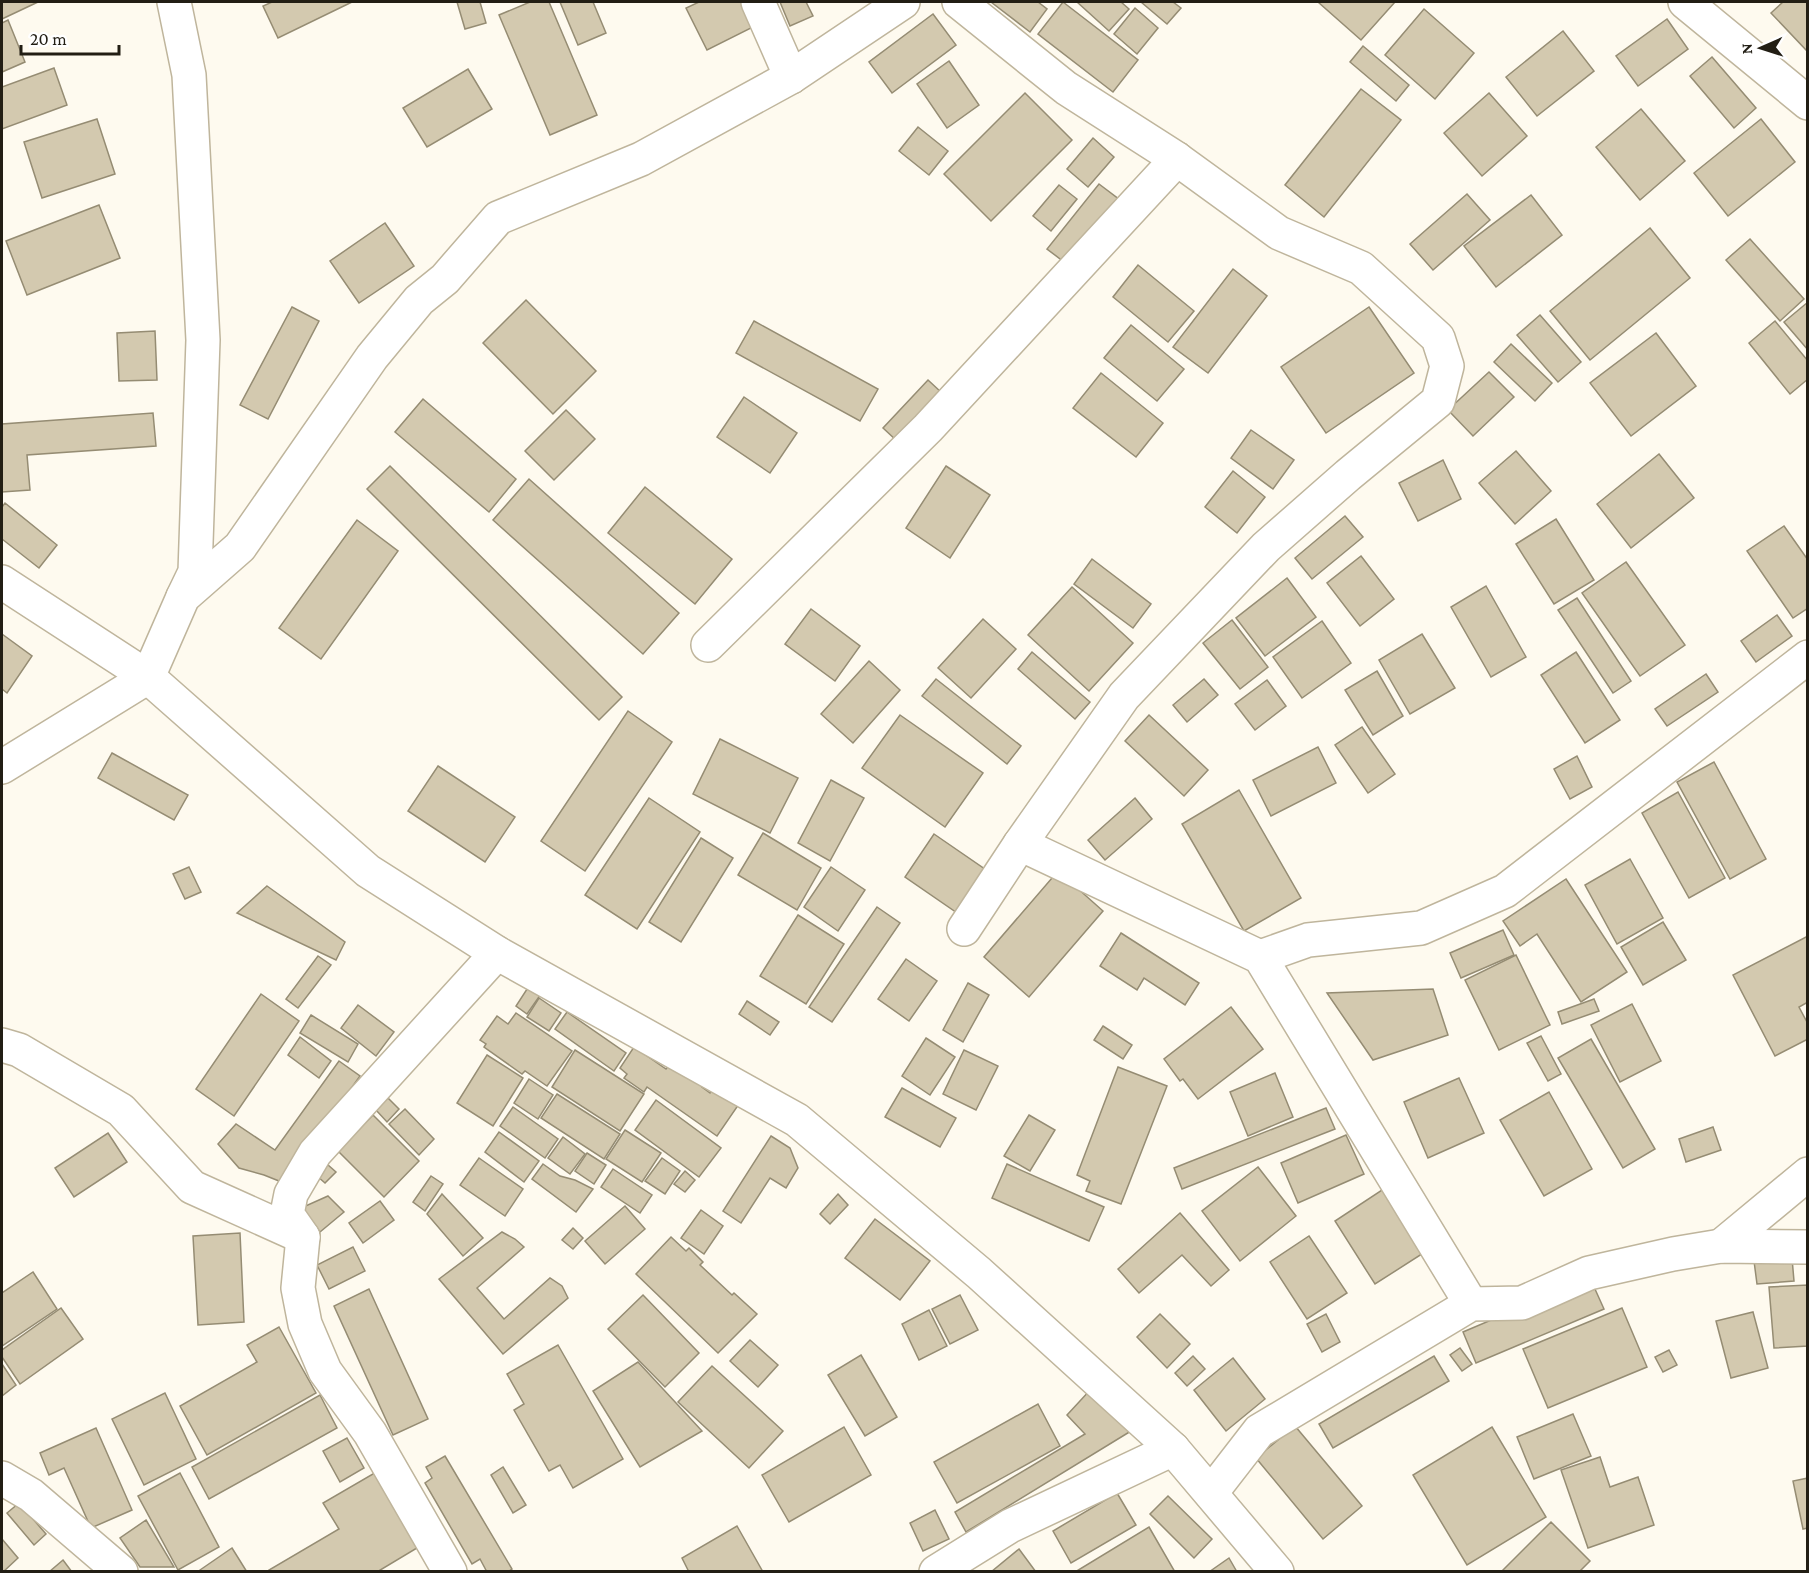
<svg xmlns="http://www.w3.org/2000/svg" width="1809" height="1573" viewBox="0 0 1809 1573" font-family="'Crimson Pro',serif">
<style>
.building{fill:#d3c9af;stroke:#958c73;stroke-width:1.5}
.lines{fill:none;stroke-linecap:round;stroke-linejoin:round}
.minor-casing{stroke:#bfb59c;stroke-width:36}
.minor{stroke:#fff;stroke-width:33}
</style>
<rect width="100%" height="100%" fill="#fefaef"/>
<g class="building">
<polygon points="2,2 38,2 2,19"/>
<polygon points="272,2 352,2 278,38 263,6"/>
<polygon points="457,2 480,2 486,23 465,29"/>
<polygon points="530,2 549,2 597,115 550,135 499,15"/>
<polygon points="560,2 593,2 606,33 578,45"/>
<polygon points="699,2 745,2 757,25 707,50 686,8"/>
<polygon points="780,2 806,2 813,16 790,26"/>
<polygon points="991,2 1038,2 1047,9 1030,32"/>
<polygon points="1063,2 1138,60 1113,92 1038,34"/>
<polygon points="1077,2 1121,2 1129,9 1109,31"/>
<polygon points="1141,2 1173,2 1181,8 1167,24"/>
<polygon points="1318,2 1395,2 1361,40"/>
<polygon points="1783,2 1808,2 1808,52 1771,13"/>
<polygon points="1135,8 1158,28 1137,54 1114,34"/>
<polygon points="1424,9 1474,53 1435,99 1385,55"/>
<polygon points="933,14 956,45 892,93 869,62"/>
<polygon points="1667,19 1688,49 1638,86 1616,56"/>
<polygon points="8,20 25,62 2,72 2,23"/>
<polygon points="1563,31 1594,71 1537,116 1506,77"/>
<polygon points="1363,46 1409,85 1396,101 1350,62"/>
<polygon points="1712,57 1756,108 1734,128 1690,76"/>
<polygon points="949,61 979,105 947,128 917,84"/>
<polygon points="54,68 67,105 2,129 2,87"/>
<polygon points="468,69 492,109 427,147 403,108"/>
<polygon points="1361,89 1401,120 1324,217 1285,185"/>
<polygon points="1025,93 1072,140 991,221 944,174"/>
<polygon points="1489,93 1527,136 1482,176 1444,133"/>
<polygon points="1641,109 1685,161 1640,200 1596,147"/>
<polygon points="97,119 115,174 42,198 24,142"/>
<polygon points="1761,119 1795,162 1728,216 1694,173"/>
<polygon points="918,127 948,151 929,175 899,151"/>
<polygon points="1093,138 1114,157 1088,187 1067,169"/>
<polygon points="1099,184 1120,200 1068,265 1047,249"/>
<polygon points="1059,185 1077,199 1051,231 1033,216"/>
<polygon points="1467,194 1490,220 1433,270 1410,244"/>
<polygon points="1531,195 1562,235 1496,287 1464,246"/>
<polygon points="99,205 120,258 27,295 6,241"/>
<polygon points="385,223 414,266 359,303 330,261"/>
<polygon points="1650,228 1690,278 1590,360 1550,311"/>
<polygon points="1750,239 1804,299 1780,321 1726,260"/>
<polygon points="1138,265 1194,311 1168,342 1113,297"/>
<polygon points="1233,269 1267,296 1208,373 1173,347"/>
<polygon points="526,300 596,371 553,414 483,343"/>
<polygon points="1808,302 1808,350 1784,322"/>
<polygon points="292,307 319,321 268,419 240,405"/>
<polygon points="1369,307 1414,373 1326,433 1281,367"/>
<polygon points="1540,315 1581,362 1558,382 1517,335"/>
<polygon points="754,321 878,389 860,421 736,353"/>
<polygon points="1775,321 1808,361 1808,379 1790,394 1749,343"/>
<polygon points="1131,325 1184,369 1157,401 1104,358"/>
<polygon points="155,331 157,380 119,381 117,333"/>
<polygon points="1656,333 1696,386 1631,436 1590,383"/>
<polygon points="1511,344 1552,383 1535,401 1494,362"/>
<polygon points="1489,372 1514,397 1473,436 1448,410"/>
<polygon points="1101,373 1163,423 1136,457 1073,408"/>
<polygon points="928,380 942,393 897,441 883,428"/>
<polygon points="744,397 797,433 770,473 717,437"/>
<polygon points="423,399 516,479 489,512 395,432"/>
<polygon points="566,410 595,439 554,480 525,451"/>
<polygon points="153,413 156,446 27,455 30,490 2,492 2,424"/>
<polygon points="1251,430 1294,460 1273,489 1231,458"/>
<polygon points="1516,451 1551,491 1515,524 1479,483"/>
<polygon points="1659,454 1694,498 1631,548 1597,504"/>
<polygon points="1443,460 1461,499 1418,521 1399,483"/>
<polygon points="390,466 622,697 599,720 367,489"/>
<polygon points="946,466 990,495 950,558 906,528"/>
<polygon points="1233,471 1265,497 1237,533 1205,507"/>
<polygon points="529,479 679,613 643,654 493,520"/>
<polygon points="645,487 732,559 695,604 608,533"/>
<polygon points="5,503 57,545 39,568 2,539 2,507"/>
<polygon points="1345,516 1363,537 1312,579 1295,558"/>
<polygon points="1556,519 1594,580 1554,604 1516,544"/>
<polygon points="357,520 398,551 321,659 279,628"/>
<polygon points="1784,526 1808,560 1808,608 1793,618 1747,551"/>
<polygon points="1361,556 1394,599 1360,626 1327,583"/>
<polygon points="1092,559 1151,604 1133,628 1074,584"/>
<polygon points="1626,562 1685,645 1640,676 1582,593"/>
<polygon points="1287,578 1316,617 1265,656 1236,618"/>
<polygon points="1486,586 1526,657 1491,677 1451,607"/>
<polygon points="1072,587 1133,643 1089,691 1028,635"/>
<polygon points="1577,598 1631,681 1613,693 1558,610"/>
<polygon points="811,609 860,646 835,681 785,644"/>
<polygon points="1777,615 1792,636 1756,662 1741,641"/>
<polygon points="983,619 1016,649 971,698 938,668"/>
<polygon points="1232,620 1268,667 1240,689 1203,643"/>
<polygon points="1322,621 1351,663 1302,698 1273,657"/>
<polygon points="2,634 32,656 7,693 2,689"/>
<polygon points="1422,634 1455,688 1410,714 1379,660"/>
<polygon points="1032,652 1090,702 1075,719 1018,669"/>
<polygon points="1576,652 1620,720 1585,743 1541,675"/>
<polygon points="869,661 900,690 853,743 821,714"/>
<polygon points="1377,671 1403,716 1373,735 1345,690"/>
<polygon points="1706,674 1718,692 1667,726 1655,709"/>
<polygon points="936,679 1021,746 1007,764 922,696"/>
<polygon points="1204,679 1218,695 1187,722 1173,705"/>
<polygon points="1267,680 1286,706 1255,730 1235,704"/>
<polygon points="628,711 672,742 585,871 541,841"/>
<polygon points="900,715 983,773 945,827 862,768"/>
<polygon points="1149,715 1208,770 1184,796 1125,741"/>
<polygon points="1362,727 1395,774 1368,793 1335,745"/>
<polygon points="720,739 798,778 770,833 693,794"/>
<polygon points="1318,747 1336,783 1271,816 1253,780"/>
<polygon points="112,753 188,795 174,820 98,778"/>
<polygon points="1577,756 1592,787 1570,799 1554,769"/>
<polygon points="1714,762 1766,859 1730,879 1677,782"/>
<polygon points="438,766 515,817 485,862 408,811"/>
<polygon points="831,780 864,798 830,861 798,843"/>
<polygon points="1239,790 1301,898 1244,931 1182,824"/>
<polygon points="1678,792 1725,878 1689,898 1642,813"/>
<polygon points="649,798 700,832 637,929 585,895"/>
<polygon points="1135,798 1152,819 1105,860 1088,840"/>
<polygon points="763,833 821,868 797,910 738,875"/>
<polygon points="934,834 992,874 963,917 905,877"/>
<polygon points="701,838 733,858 681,942 649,922"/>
<polygon points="1630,859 1663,918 1617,944 1585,885"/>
<polygon points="189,867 201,892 185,899 173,874"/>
<polygon points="831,867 865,890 838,931 804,907"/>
<polygon points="1058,871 1103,911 1029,997 984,957"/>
<polygon points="1566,879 1627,972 1581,1002 1537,934 1520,946 1503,921"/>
<polygon points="267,886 345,942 336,960 237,913"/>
<polygon points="877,907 900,923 832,1022 809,1007"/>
<polygon points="798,915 844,944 806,1004 760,976"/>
<polygon points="1663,922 1686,960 1643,985 1621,947"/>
<polygon points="1503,930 1514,955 1461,978 1450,953"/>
<polygon points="1121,933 1199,983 1185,1005 1144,978 1137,990 1100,966"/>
<polygon points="1808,936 1808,1002 1799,1007 1808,1024 1808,1039 1775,1056 1733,975"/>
<polygon points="1516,955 1550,1025 1499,1050 1465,980"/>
<polygon points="318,956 331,965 298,1008 286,999"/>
<polygon points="906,959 937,981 909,1021 878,999"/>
<polygon points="968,983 989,995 963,1042 943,1030"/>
<polygon points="529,986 541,994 527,1014 516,1006"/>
<polygon points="1433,989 1448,1035 1373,1060 1327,993"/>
<polygon points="261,994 299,1021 234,1116 196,1089"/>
<polygon points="539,998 561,1013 549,1031 527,1017"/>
<polygon points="1594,999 1599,1011 1562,1024 1558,1012"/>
<polygon points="747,1001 779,1022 770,1035 739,1014"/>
<polygon points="1632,1004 1661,1061 1620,1082 1591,1025"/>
<polygon points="358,1005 394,1032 376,1056 341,1028"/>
<polygon points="1231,1007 1263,1049 1198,1099 1183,1079 1180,1081 1164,1059"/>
<polygon points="567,1012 626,1053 614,1071 555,1029"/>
<polygon points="516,1013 572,1051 547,1086 525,1071 522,1074 484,1047 486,1044 480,1040 497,1016 508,1024"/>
<polygon points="311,1015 358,1044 348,1062 300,1033"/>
<polygon points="1103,1026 1132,1045 1123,1059 1094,1040"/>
<polygon points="1541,1036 1561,1074 1548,1081 1527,1043"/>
<polygon points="300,1037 331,1061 319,1078 288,1055"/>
<polygon points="926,1038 955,1057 930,1095 902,1076"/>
<polygon points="1591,1039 1655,1149 1623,1168 1558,1058"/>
<polygon points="634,1047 666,1069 674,1058 706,1081 702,1087 710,1093 714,1087 739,1104 717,1136 647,1087 644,1092 624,1078 627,1074 620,1068"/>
<polygon points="575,1050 644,1094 620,1131 552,1087"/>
<polygon points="964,1050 998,1066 976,1110 943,1094"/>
<polygon points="487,1055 523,1078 493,1126 457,1103"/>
<polygon points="339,1061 360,1076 284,1183 264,1175 239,1168 218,1144 236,1124 275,1150"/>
<polygon points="1118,1067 1167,1086 1121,1204 1086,1191 1090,1181 1077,1175"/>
<polygon points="1275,1073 1293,1117 1248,1136 1230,1092"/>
<polygon points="1459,1078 1484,1133 1428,1158 1404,1102"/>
<polygon points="529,1079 553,1095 538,1119 514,1103"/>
<polygon points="902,1088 956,1118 940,1147 885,1117"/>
<polygon points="1549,1092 1592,1169 1544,1196 1500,1120"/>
<polygon points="557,1094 620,1134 604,1159 541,1118"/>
<polygon points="388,1098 399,1109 387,1122 376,1110"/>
<polygon points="656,1100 721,1148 699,1177 635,1130"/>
<polygon points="513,1107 558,1139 545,1158 500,1126"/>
<polygon points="1326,1108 1335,1129 1182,1189 1174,1168"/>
<polygon points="405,1109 434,1139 419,1155 389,1124"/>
<polygon points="373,1115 419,1161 384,1197 338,1151"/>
<polygon points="1029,1115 1055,1130 1030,1171 1004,1156"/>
<polygon points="1713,1127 1721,1150 1686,1162 1679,1139"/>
<polygon points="625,1130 661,1153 642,1182 606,1159"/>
<polygon points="499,1132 539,1161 524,1182 485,1152"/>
<polygon points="108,1133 127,1162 74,1197 55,1168"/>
<polygon points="1346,1135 1364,1174 1298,1203 1281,1163"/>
<polygon points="771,1136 790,1148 798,1168 786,1188 770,1178 741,1223 723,1211"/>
<polygon points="563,1137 585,1154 570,1174 548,1158"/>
<polygon points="587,1153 606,1165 594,1184 575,1171"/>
<polygon points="319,1157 336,1172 325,1183 308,1168"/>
<polygon points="479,1158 523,1189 505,1216 460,1185"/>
<polygon points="662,1158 680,1171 665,1194 645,1181"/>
<polygon points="543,1164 560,1176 575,1180 593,1189 576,1212 532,1179"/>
<polygon points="1007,1164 1104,1207 1089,1241 992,1198"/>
<polygon points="1258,1167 1296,1216 1240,1261 1202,1211"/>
<polygon points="613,1169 652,1195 640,1213 601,1187"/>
<polygon points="685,1171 695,1180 685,1192 674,1184"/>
<polygon points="431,1176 443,1184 425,1211 413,1202"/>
<polygon points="1385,1188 1425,1252 1375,1284 1335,1221"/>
<polygon points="442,1194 483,1238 463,1256 427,1214"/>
<polygon points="838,1194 848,1205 830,1224 820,1214"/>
<polygon points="328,1196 344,1212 320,1232 301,1208"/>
<polygon points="380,1201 394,1220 363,1243 349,1223"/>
<polygon points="625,1206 645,1229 605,1264 585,1241"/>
<polygon points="701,1210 723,1226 704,1254 681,1238"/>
<polygon points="1180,1213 1229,1270 1211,1286 1182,1255 1139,1293 1118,1269"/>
<polygon points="875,1219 930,1261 900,1300 845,1258"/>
<polygon points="573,1228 583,1238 573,1249 562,1240"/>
<polygon points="502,1232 515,1239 524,1247 477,1288 504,1319 550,1278 562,1286 568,1298 503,1354 439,1279"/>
<polygon points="240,1233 244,1322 198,1325 193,1236"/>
<polygon points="1309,1236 1347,1293 1307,1319 1270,1262"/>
<polygon points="671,1237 686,1251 689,1248 703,1262 700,1265 732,1295 734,1293 757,1314 718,1353 636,1274"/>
<polygon points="353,1247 365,1271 329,1289 317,1265"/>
<polygon points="1792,1258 1794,1281 1757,1284 1754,1261"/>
<polygon points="33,1272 57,1309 2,1346 2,1293"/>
<polygon points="1590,1278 1604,1309 1476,1363 1463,1332"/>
<polygon points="1808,1285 1808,1346 1774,1348 1769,1287"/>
<polygon points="369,1289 428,1419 393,1435 334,1306"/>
<polygon points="643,1295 699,1353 665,1387 608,1329"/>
<polygon points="960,1295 978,1330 950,1344 932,1309"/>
<polygon points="61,1308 83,1339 20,1384 2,1357 2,1350"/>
<polygon points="1622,1308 1647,1367 1548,1408 1523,1349"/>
<polygon points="929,1310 947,1346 919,1360 902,1324"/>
<polygon points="1753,1312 1768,1368 1731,1378 1716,1321"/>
<polygon points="1160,1314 1190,1344 1167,1368 1137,1337"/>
<polygon points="1326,1314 1340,1342 1322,1352 1307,1324"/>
<polygon points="279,1327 316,1393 207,1455 180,1406 257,1362 247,1345"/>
<polygon points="750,1340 778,1365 758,1387 730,1361"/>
<polygon points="558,1345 623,1459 573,1488 560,1465 549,1471 514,1410 524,1404 507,1374"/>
<polygon points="1460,1348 1472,1364 1462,1371 1450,1355"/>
<polygon points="1669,1350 1677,1365 1663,1372 1655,1357"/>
<polygon points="861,1355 897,1417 865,1436 828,1375"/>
<polygon points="1193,1356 1205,1369 1187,1386 1175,1373"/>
<polygon points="1434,1356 1449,1381 1333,1448 1319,1424"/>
<polygon points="1233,1358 1265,1399 1226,1431 1194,1390"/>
<polygon points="638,1362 702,1431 640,1467 593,1391"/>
<polygon points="2,1364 16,1385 2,1396"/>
<polygon points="712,1366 783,1431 749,1468 678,1402"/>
<polygon points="1091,1389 1131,1431 966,1532 955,1512 1085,1434 1067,1415"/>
<polygon points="165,1393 196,1459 144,1485 112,1419"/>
<polygon points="320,1395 337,1428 209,1499 192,1467"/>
<polygon points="1038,1404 1060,1446 957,1503 934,1462"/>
<polygon points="1573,1414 1591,1456 1534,1479 1517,1437"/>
<polygon points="1295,1426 1362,1506 1323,1539 1256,1458"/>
<polygon points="844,1427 871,1475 789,1522 762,1475"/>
<polygon points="1492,1427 1546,1517 1467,1565 1413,1475"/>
<polygon points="96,1428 132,1510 91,1528 64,1468 49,1475 40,1453"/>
<polygon points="347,1438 364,1468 340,1482 323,1451"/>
<polygon points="445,1456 512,1569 508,1572 487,1572 480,1559 472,1564 425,1483 432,1478 426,1467"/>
<polygon points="1600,1457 1610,1487 1638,1477 1654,1525 1588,1548 1561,1470"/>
<polygon points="503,1467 526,1505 513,1513 491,1475"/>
<polygon points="378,1471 422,1545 377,1572 270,1572 269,1570 339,1529 323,1503"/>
<polygon points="180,1473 219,1547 178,1570 138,1496"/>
<polygon points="1808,1478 1808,1528 1803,1529 1793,1481"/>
<polygon points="1117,1493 1136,1525 1071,1563 1053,1531"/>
<polygon points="1168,1496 1212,1539 1194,1558 1150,1514"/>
<polygon points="19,1503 46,1534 34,1545 7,1513"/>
<polygon points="935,1510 949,1539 923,1551 910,1523"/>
<polygon points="146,1520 174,1567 140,1567 120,1538"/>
<polygon points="1551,1522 1590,1561 1579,1572 1501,1572"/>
<polygon points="737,1526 763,1572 689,1572 682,1558"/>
<polygon points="1149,1527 1175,1572 1075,1572"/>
<polygon points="2,1539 18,1558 3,1572 2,1572"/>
<polygon points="232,1548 247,1572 202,1572 200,1570"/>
<polygon points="1019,1549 1036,1572 991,1572"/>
<polygon points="1229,1558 1237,1572 1209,1572"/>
<polygon points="63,1560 72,1572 49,1572"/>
</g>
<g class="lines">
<g class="minor-casing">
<g id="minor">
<polyline points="174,2 189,75 203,340 195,572 183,597"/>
<polyline points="758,2 791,77"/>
<polyline points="959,2 1066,88 1177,159 1279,233 1361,268 1438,338 1447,366 1438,401 1348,475 1266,547 1124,696 1020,844 964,929"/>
<polyline points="1685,2 1808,103"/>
<polyline points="2,582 148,677 368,871 497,953 797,1120 979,1273 1173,1449 1277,1572"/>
<polyline points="708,645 928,428 1177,159"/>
<polyline points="2,767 148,677 183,597 240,547 372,357 419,300 445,279 498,218 641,159 791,77 903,2"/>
<polyline points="1020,844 1260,957 1471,1304"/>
<polyline points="1260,957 1308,940 1421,928 1505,891 1808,657"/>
<polyline points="2,1045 19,1050 121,1110 192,1187 303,1237"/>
<polyline points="1721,1246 1808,1174"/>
<polyline points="2,1478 31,1495 121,1572"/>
<polyline points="1211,1493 1259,1431 1471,1304 1522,1303 1589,1273 1673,1254 1721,1246 1808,1247"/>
<polyline points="450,1572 370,1433 325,1371 305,1324 298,1288 303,1237 287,1214 291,1194 315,1153 497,953"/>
<polyline points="936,1572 1010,1526 1173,1449"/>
</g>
</g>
<use href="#minor" class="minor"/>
</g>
<rect width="1809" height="1573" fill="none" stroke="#221e14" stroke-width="6"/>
<g transform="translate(1761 48) rotate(267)" stroke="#ffffff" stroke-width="4.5" paint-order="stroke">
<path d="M0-4.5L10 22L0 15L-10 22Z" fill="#221e14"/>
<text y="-9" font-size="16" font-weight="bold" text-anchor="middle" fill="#221e14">N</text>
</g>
<path d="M21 45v9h98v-9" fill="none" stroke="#221e14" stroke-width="3"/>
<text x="30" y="45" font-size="18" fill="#221e14" stroke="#ffffff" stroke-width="4.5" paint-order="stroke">20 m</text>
</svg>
